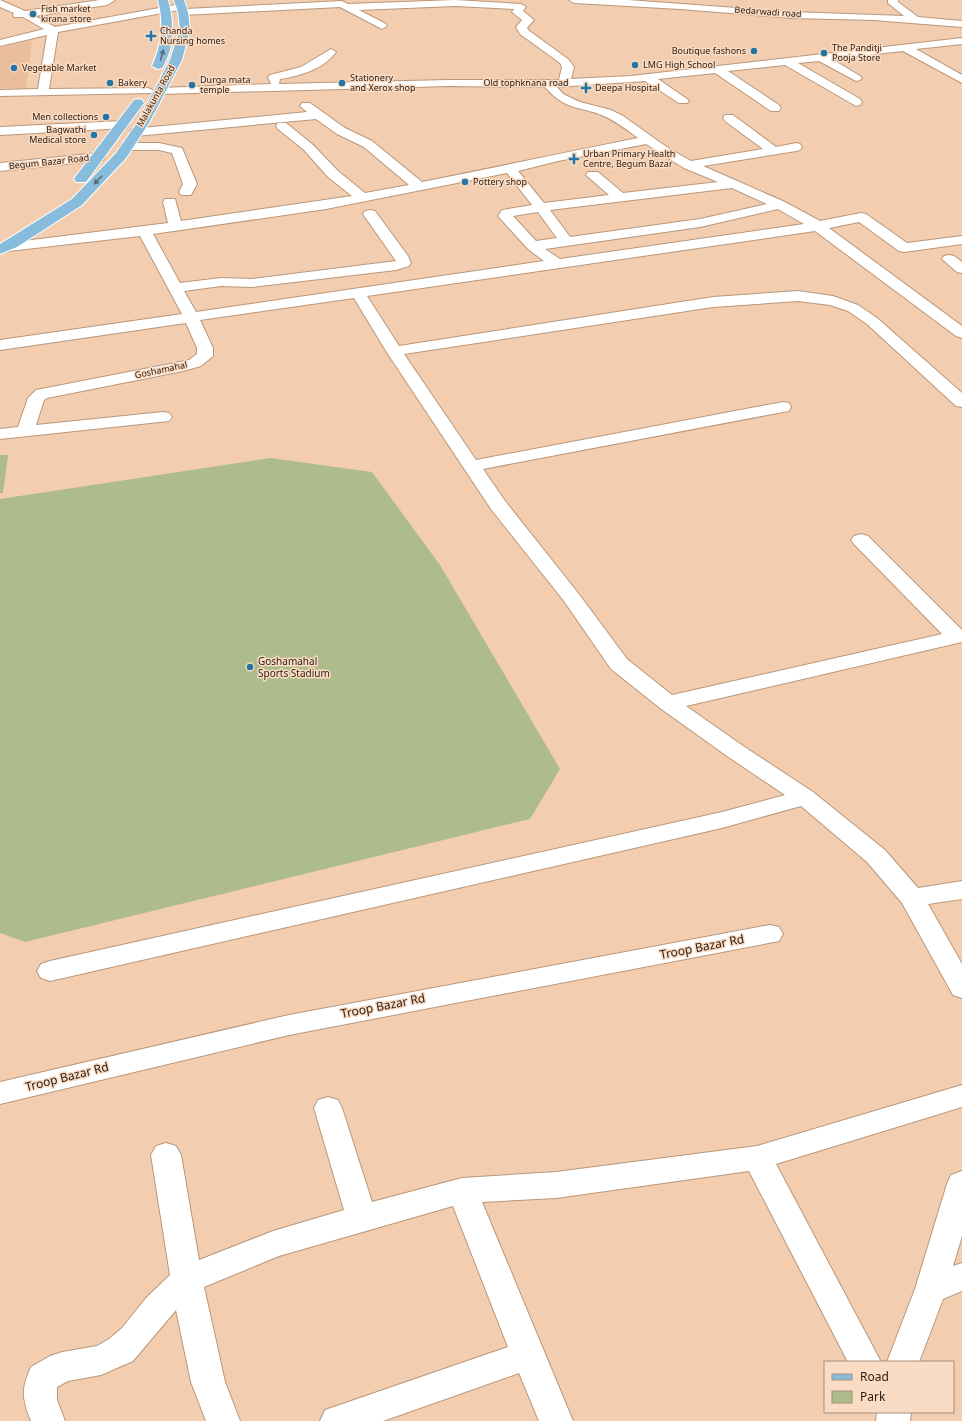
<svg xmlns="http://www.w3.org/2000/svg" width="962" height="1421" viewBox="0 0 962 1421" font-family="'Noto Sans',sans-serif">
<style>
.built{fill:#eabe9c}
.green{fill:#aebb8a}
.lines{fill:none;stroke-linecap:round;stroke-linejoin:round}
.minor-casing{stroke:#ba977a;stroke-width:2}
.major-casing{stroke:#fff;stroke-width:2}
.minor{fill:#fff;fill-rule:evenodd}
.major{fill:#88bcdd;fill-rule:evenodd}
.oneway{fill:#596c77}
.poi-dot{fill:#2275a5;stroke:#fadbc3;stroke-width:1.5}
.labels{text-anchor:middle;stroke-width:3;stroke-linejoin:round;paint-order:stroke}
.far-poi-label{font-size:9px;fill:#2a1c11;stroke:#fadbc3;text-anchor:start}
.far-street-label{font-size:9px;fill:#2a1c11;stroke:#fadbc3}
.poi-label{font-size:10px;fill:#2a1c11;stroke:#fadbc3;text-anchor:start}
.near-street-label{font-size:12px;fill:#2a1c11;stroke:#fadbc3}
</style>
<rect width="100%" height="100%" fill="#f3cdaf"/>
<polygon class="built" points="32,40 26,88 0,88 0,48"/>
<g class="green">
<polygon points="0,455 8,455 3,493 0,493"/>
<polygon points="270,458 372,472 440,565 560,769 530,819 25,942 0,933 0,499"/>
</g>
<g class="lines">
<g class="minor-casing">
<g id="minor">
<path d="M0 0 25 11 100 0H115L107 5 35 16 55 27 181 4 185 5 186 7 185 9 342 1 348 4 455 0 521 4 526 7 523 11 534 20 527 28 528 30 568 59 574 67 571 79 631 76 962 38V44L916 49 962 75V83L903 51 832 59 860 76 862 78 860 80 856 81 819 61 798 63 860 99 862 102 860 105 856 106 785 65 728 71 779 105 781 108 779 111H771L715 73 658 79 687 99 689 101 687 103H679L645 81 557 87 563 94 580 102 611 110 623 116 668 148 691 161 763 149 725 121 723 118 725 115H733L776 147 796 143 800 144 802 147 800 150 796 151 703 166 785 202 820 221 861 213 866 214 907 243 962 236V244L904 252 899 251 859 222 829 228 962 326V338L956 336 815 231 367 296 399 346 713 297 798 291 833 296 858 305 877 318 962 393V407L956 406 867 324 848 311 830 305 798 301 713 307 404 354 476 460 783 402 789 403 791 407 789 411 783 412 483 469 505 501 578 593 627 659 672 695 942 634 854 544 851 540 854 536 861 534 868 536 962 630V642L686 706 743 746 813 792 885 850 918 888 962 881V899L928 904 962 964V998L953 995 902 903 867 862 801 806 722 828 50 981 41 978 37 971 41 964 50 961 722 812 785 795 727 756 660 708 611 669 564 601 491 509 386 351 354 298 200 320 213 348V356L201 366 183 371 47 398 44 400 36 425 163 412 169 413 172 417 169 421 0 439V429L18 427 28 398 36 390 175 363 189 360 197 354V348L186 323 0 350V340L182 314 140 236 0 252V244L168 223 163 202 165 199H175L181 221 352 196 328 177 304 150 278 129 276 126 278 123H286L312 144 338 171 365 193 409 185 364 147 337 134 316 119 136 136 132 135 130 132 132 129 307 112 300 106 302 103H310L345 128 372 141 422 182C494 168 566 152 638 138 627 130 617 122 604 116 578 105 567 112 545 87L449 86 159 94 155 93 153 91 155 89 159 88 271 84 268 77 270 75 301 67 331 49 336 52C324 69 300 76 280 79L279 84 449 80H559L562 67 560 63 520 34 516 27 522 20 512 12 514 9 455 6 359 10 386 24 387 26 382 29 340 7 183 15 179 14 178 12 179 10 58 32 49 89 147 88 151 89 153 91 151 93 0 96V90L38 89 47 35 0 46V40L44 29 23 17H14L13 15 14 13 0 7ZM646 144 684 168 718 182 623 193 598 172H588L586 175 609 195 544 203 518 171 558 161ZM507 173 532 205 502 210 498 216 528 249 544 261 196 312 184 291 221 286 252 287 396 270 409 266 411 263 408 256 375 211 370 210 365 211 363 214 396 261 252 279 221 278 180 283 153 234 326 209ZM732 188 767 204 700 219 570 237 550 210ZM778 209 804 224 560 259 545 249 700 227ZM538 212 557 238 536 241 513 216Z"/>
<polygon points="569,0 628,0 792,12 904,16 888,3 888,0 898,0 898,2 918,17 962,21 962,27 873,20 792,18 680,9 574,3"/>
<polygon points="122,121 126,122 128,125 126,128 0,135 0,127"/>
<polygon points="126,143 159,143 182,148 197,184 191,195 181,195 179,192 183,184 172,153 159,150 122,150 120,147 122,144"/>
<polygon points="99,153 103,154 105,157 103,160 0,171 0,163"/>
<polygon points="949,255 954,256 962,262 962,273 957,272 942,259 944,256"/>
<polygon points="770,925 779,927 783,934 779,941 289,1035 0,1104 0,1082 289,1015"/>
<path d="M962 1085V1107L776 1164 881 1362H848L749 1171 556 1198 482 1202 573 1421H539L519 1373 383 1421H320L325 1410 508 1347 453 1206 279 1256 204 1287 225 1382 240 1421H206L191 1382 176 1310 133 1361 101 1375 68 1381 57 1387V1400L65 1421H31C22 1399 21 1389 31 1367L50 1356 62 1352 97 1346 109 1339 122 1328 146 1298 170 1275 151 1155 156 1146 166 1143 176 1146 181 1155 199 1260 273 1231 344 1210 314 1108 318 1100 328 1097 338 1100 342 1108 372 1202 462 1178 556 1172 757 1146Z"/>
<polygon points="962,1171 962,1236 953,1266 962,1263 962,1291 943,1299 919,1362 887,1362 915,1289 947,1184 951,1175"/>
<polygon points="877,1412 911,1412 910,1421 876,1421"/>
</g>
</g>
<g class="major-casing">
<g id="major">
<path d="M158 0H168C174 22 175 49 162 68L158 69 152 66C162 44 164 23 158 0Z"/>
<polygon points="174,0 184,0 188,12 190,29 182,60 149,123 126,158 82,205 17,247 0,254 0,244 72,199 116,153 137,123 170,60 180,29 178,12"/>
<polygon points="138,99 142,100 144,103 86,182 76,182 74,179 76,176 134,100"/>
</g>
</g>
<use href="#minor" class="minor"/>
<use href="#major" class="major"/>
</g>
<defs><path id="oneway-solid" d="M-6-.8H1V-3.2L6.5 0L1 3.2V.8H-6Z"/></defs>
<g class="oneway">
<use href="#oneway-solid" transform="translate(162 55) rotate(-75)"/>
<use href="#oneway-solid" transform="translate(98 180) rotate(134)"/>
</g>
<g class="poi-dot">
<circle cx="33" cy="14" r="4"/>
<path d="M149 30h4v4h4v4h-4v4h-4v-4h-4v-4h4z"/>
<circle cx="754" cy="51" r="4"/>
<circle cx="824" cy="53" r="4"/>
<circle cx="635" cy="65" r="4"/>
<circle cx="14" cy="68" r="4"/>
<circle cx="110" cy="83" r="4"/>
<circle cx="342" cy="83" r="4"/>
<circle cx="192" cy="85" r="4"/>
<path d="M584 82h4v4h4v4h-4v4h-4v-4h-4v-4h4z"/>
<circle cx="106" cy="117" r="4"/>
<circle cx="94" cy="135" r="4"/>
<path d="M572 153h4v4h4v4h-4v4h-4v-4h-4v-4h4z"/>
<circle cx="465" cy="182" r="4"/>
<circle cx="250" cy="667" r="4"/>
</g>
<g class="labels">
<g class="far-poi-label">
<text x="41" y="12">Fish market<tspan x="41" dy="10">kirana store</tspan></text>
<text x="160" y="34">Chanda<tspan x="160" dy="10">Nursing homes</tspan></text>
<text x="832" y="51">The Panditji<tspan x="832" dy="10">Pooja Store</tspan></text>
<text x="746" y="54" text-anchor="end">Boutique fashons</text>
<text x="643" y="68">LMG High School</text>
<text x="22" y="71">Vegetable Market</text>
<text x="350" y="81">Stationery<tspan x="350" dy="10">and Xerox shop</tspan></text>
<text x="200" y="83">Durga mata<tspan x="200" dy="10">temple</tspan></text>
<text x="118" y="86">Bakery</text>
<text x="595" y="91">Deepa Hospital</text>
<text x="98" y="120" text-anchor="end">Men collections</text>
<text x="86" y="133" text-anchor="end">Bagwathi<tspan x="86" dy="10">Medical store</tspan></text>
<text x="583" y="157">Urban Primary Health<tspan x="583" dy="10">Centre, Begum Bazar</tspan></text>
<text x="473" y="185">Pottery shop</text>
</g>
<g class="far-street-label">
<text transform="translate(768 12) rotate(4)" y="3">Bedarwadi road</text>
<text x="526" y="86">Old tophknana road</text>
<text transform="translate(156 96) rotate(-61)" y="3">Malakunta Road</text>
<text transform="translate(49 162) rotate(-6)" y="3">Begum Bazar Road</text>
<text transform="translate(161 370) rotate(-12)" y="3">Goshamahal</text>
</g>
<g class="poi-label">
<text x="258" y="665">Goshamahal<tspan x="258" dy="12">Sports Stadium</tspan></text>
</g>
<g class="near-street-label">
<text transform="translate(702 947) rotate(-11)" y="4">Troop Bazar Rd</text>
<text transform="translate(383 1006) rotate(-11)" y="4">Troop Bazar Rd</text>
<text transform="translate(67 1077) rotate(-14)" y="4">Troop Bazar Rd</text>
</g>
</g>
<rect x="824" y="1361" width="130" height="52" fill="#fadbc3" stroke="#a78f7c"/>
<rect x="832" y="1374" width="20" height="6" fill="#88bcdd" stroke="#a78f7c"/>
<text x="860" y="1381" font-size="12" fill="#2a1c11">Road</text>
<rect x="832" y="1391" width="20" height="12" fill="#aebb8a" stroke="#a78f7c"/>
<text x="860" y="1401" font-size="12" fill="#2a1c11">Park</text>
</svg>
